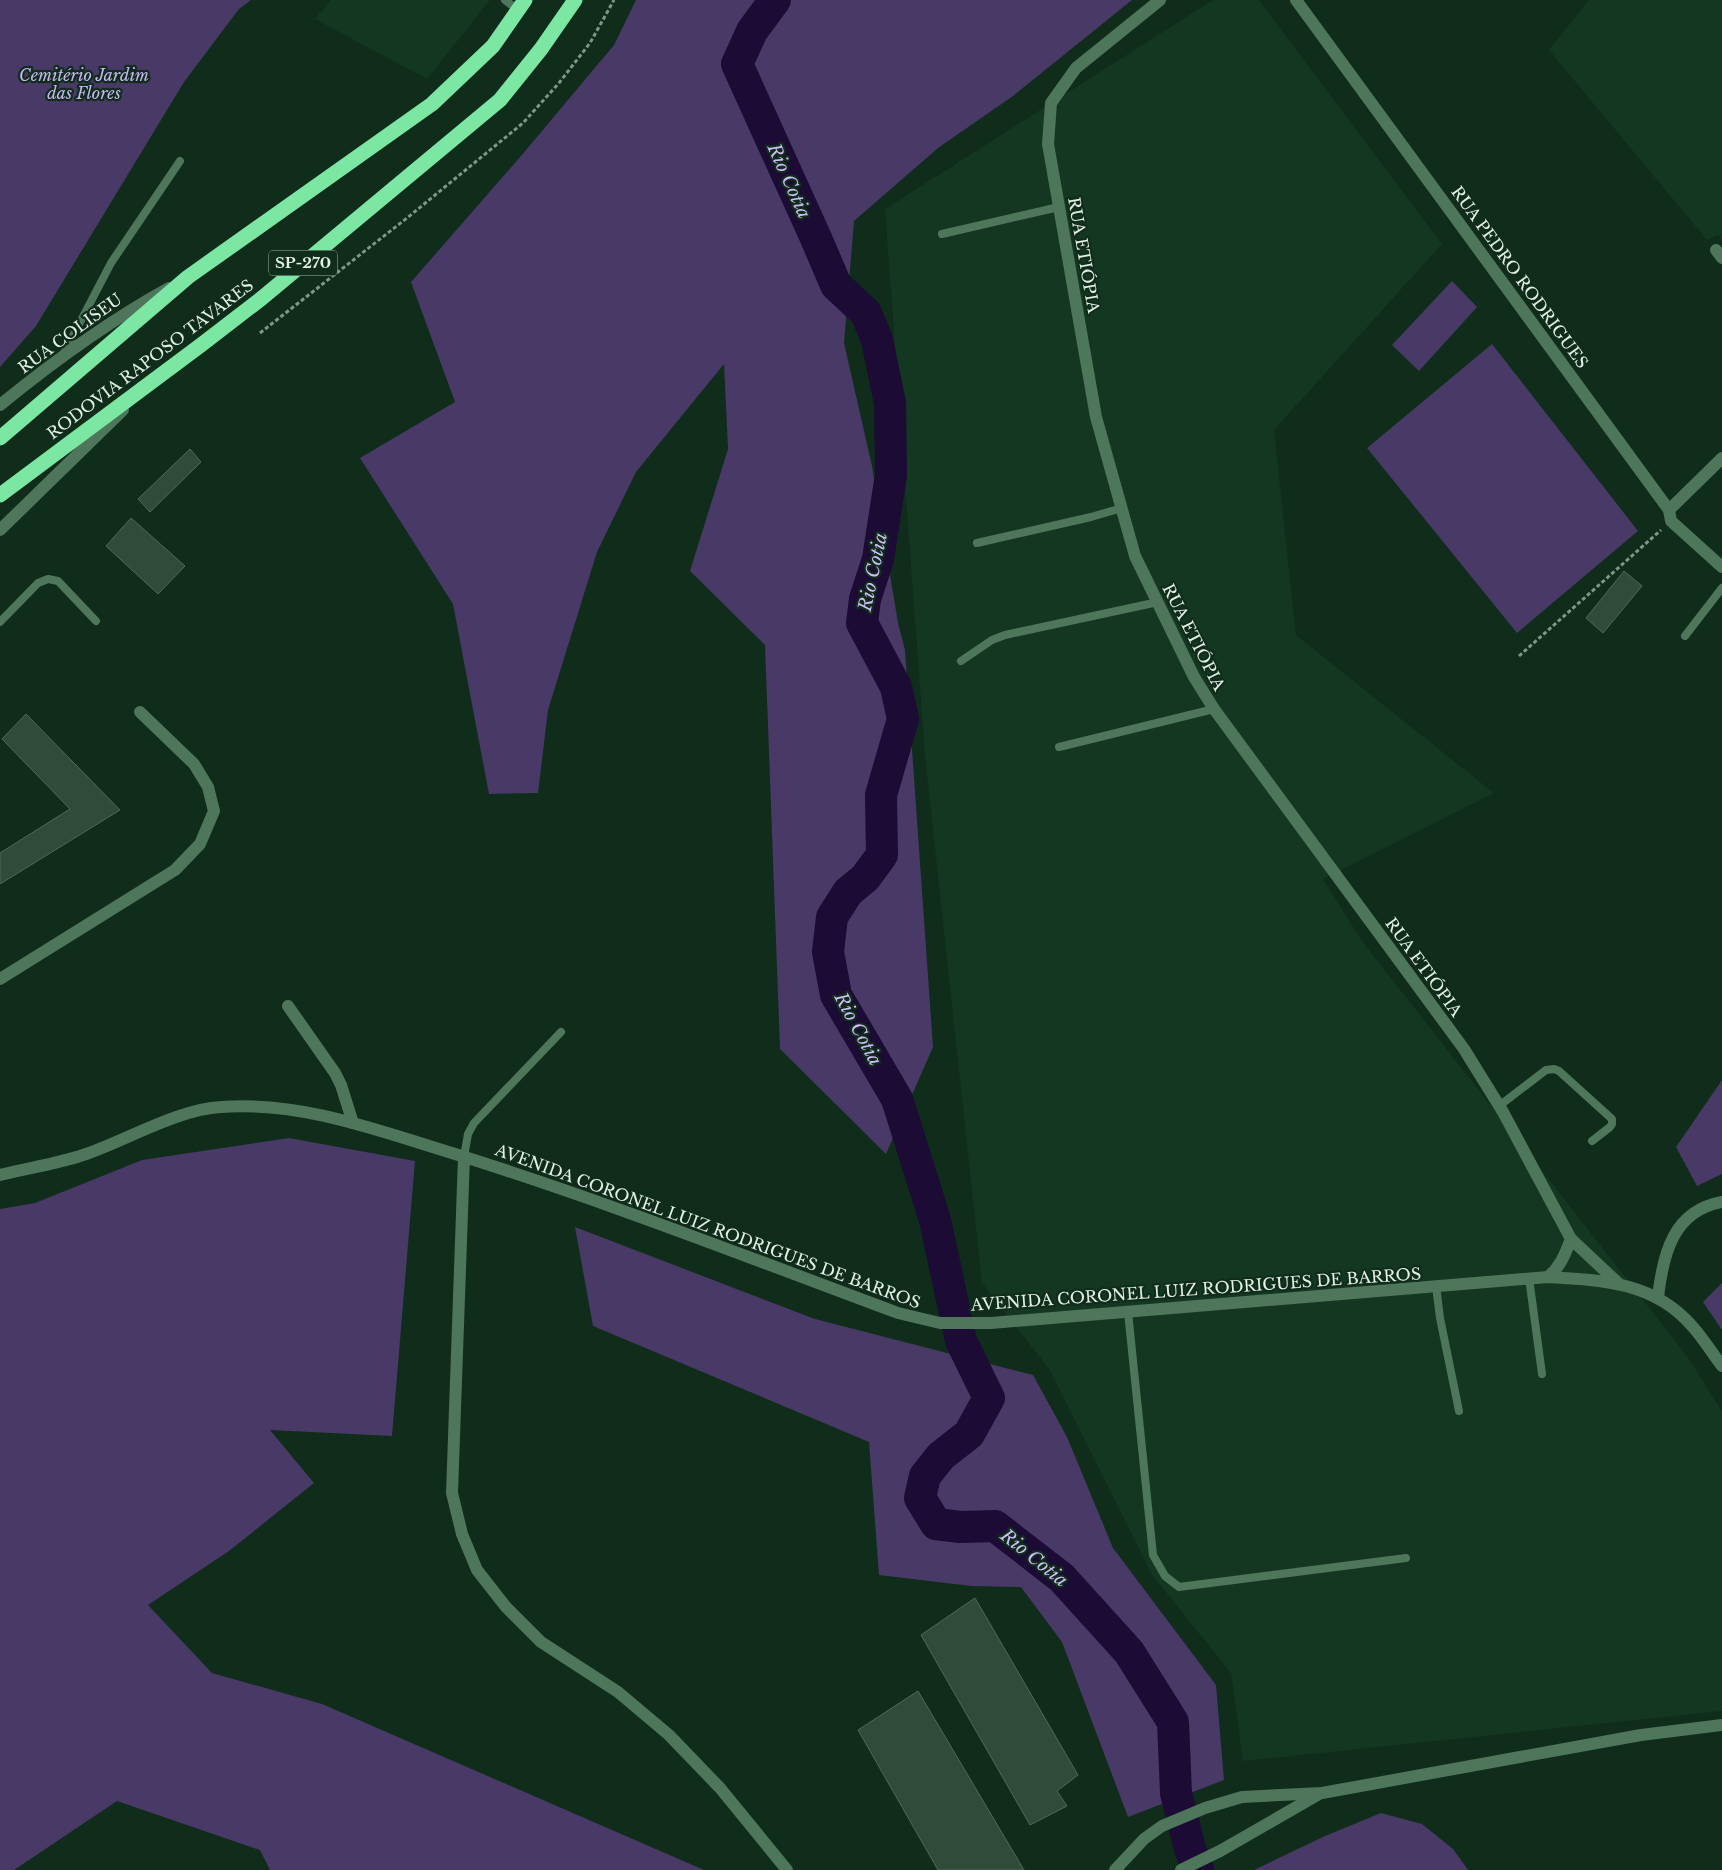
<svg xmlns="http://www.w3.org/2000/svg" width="1722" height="1870" viewBox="0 0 1722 1870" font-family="'Libre Baskerville',serif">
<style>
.built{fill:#143722}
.green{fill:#483966}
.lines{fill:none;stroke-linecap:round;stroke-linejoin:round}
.river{stroke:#1c0b35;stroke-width:32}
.building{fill:#304b39;stroke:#4e6b57}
.path{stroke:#809688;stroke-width:3;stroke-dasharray:4 2.5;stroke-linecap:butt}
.service{stroke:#4d765b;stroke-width:8}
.minor{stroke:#4d765b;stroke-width:12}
.tertiary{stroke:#4d765b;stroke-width:12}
.motorway{stroke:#7ce7a3;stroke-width:15}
.labels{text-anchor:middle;stroke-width:4.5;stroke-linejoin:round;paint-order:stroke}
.shield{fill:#102c1b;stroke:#a2b6a9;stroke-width:1}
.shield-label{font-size:15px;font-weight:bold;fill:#e1f1e6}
.park-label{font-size:16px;font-style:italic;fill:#cab8f5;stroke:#102c1b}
.street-label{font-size:16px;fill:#e1f1e6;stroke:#102c1b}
.water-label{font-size:18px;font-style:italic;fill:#cfbdfa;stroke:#102c1b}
</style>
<rect width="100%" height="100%" fill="#102c1b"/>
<g class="built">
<polygon points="331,0 490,0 427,79 315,19"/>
<polygon points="1213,0 1259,0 1442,244 1274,430 1296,635 1494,793 1323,879 1362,941 1687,1356 1722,1411 1722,1711 1243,1761 1231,1673 1152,1575 1049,1369 982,1283 925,756 885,209"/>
<polygon points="1589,0 1722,0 1722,240 1718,235 1707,240 1549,50"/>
</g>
<g class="green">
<polygon points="0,0 251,0 239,9 184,82 36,326 0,367"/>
<polygon points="636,0 1132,0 1013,96 938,148 854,221 844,343 872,466 898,623 905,650 933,1047 886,1154 780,1049 765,645 690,571 728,449 724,364 636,472 597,552 548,710 538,793 489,794 453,604 360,458 455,402 411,282 521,156 614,45"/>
<polygon points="1452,281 1477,307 1419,371 1392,345"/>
<polygon points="1492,344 1638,531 1517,633 1367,448"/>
<polygon points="1722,1080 1722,1174 1697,1186 1676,1147"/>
<polygon points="289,1138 415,1161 392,1436 270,1430 314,1483 229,1551 148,1605 212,1673 322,1704 704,1870 270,1870 260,1850 117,1801 14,1870 0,1870 0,1209 35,1203 142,1160"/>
<polygon points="575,1227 815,1319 1033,1375 1067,1437 1113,1548 1216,1685 1224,1780 1128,1817 1062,1642 1021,1587 971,1586 879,1575 869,1442 593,1326"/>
<polygon points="1722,1283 1722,1330 1703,1302"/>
<polygon points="1381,1813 1422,1824 1453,1849 1468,1870 1254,1870 1325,1836"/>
</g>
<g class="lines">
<polyline class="river" points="775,0 752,31 737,64 815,236 836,285 866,313 877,340 890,403 891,475 878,559 865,599 862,623 896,687 903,719 881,795 882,855 865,878 848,892 832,917 828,952 836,995 897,1099 935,1220 961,1341 989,1398 969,1434 941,1456 925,1476 920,1498 936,1524 960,1527 995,1526 1062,1578 1129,1652 1173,1722 1176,1793 1190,1849 1198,1870"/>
</g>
<g class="building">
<polygon points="190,449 201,462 150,512 138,499"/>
<polygon points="131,518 185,566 158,594 106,546"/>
<polygon points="1624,571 1642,586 1603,633 1586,618"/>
<polygon points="26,714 120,810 0,884 0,853 70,809 2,739"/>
<polygon points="975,1598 1078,1775 1057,1791 1067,1806 1030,1825 921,1635"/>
<polygon points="918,1691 1024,1870 938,1870 858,1730"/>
</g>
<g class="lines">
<g class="path">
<polyline points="260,333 407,218 523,123 559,83 590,43 614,0"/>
<polyline points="1519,656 1661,530"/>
</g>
<g class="service">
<polyline points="505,0 518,10"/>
<polyline points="942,234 1059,207"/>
<polyline points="64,353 111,263 180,161"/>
<polyline points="977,543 1091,517 1122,508"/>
<polyline points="0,622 38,583 48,579 58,581 96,621"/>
<polyline points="1685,636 1722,588"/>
<polyline points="961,661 992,640 1005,635 1158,602"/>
<polyline points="1059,747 1214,709"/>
<polyline points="1499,1106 1546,1070 1554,1069 1559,1071 1612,1119 1612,1124 1610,1127 1592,1141"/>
<polyline points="464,1157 468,1134 474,1123 561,1032"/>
<polyline points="1529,1278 1542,1374"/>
<polyline points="1436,1286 1440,1318 1459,1411"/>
<polyline points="1128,1312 1153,1555 1165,1576 1179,1587 1406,1558"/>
</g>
<g class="minor">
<polyline points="1296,0 1669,510 1671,521 1722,567"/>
<polyline points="1716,250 1722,258"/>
<polyline points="1669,510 1722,458"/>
<polyline points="0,979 175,870 200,844 214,811 208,787 194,764 140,712"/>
<polyline points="288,1006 335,1073 341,1085 353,1123"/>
<path d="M1658 1297C1663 1254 1673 1211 1722 1202"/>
</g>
<g class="tertiary">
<polyline points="1160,0 1076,68 1051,103 1048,144 1096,417 1135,556 1194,677 1214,709 1464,1049 1503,1112 1571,1239 1618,1283"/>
<path d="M0 405C54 361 107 322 169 288"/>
<polyline points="0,530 123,410"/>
<polyline points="464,1157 452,1493 462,1534 477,1570 506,1607 541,1642 618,1692 669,1735 720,1788 787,1870"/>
<path d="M0 1175C27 1168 57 1164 83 1155 125 1141 178 1109 221 1107 301 1101 377 1130 452 1153 603 1200 750 1258 898 1313L940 1323H991L1548 1277C1602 1280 1654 1282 1692 1326 1703 1338 1712 1353 1722 1366"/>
<path d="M1548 1277C1561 1266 1565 1254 1571 1239"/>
<polyline points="1115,1870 1144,1839 1162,1826 1205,1808 1242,1797 1322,1793 1641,1735 1722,1725"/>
<polyline points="1181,1870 1220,1851 1319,1794"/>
</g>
<g class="motorway">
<polyline points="0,438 188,277 432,104 493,46 525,0"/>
<polyline points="0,495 201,345 262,298 500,100 541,49 575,0"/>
</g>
</g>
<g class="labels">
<rect class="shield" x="269" y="250.5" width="68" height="25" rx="4"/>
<g class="shield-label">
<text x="303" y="268">SP-270</text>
</g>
<g class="park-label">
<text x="84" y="81">Cemitério Jardim<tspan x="84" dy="18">das Flores</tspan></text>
</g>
<g class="street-label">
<text transform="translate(1084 255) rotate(80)" y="6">RUA ETIÓPIA</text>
<text transform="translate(1520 277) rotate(54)" y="6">RUA PEDRO RODRIGUES</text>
<text transform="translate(70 333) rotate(-36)" y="6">RUA COLISEU</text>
<text transform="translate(150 359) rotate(-37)" y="6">RODOVIA RAPOSO TAVARES</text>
<text transform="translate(1194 637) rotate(63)" y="6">RUA ETIÓPIA</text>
<text transform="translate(1424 967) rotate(54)" y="6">RUA ETIÓPIA</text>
<text transform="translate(708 1226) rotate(20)" y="6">AVENIDA CORONEL LUIZ RODRIGUES DE BARROS</text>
<text transform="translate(1196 1289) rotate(-4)" y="6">AVENIDA CORONEL LUIZ RODRIGUES DE BARROS</text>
</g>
<g class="water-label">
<text transform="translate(789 181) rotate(66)" y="6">Rio Cotia</text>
<text transform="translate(873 572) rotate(-78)" y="6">Rio Cotia</text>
<text transform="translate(858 1029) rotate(62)" y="6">Rio Cotia</text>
<text transform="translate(1034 1558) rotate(39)" y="6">Rio Cotia</text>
</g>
</g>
</svg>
